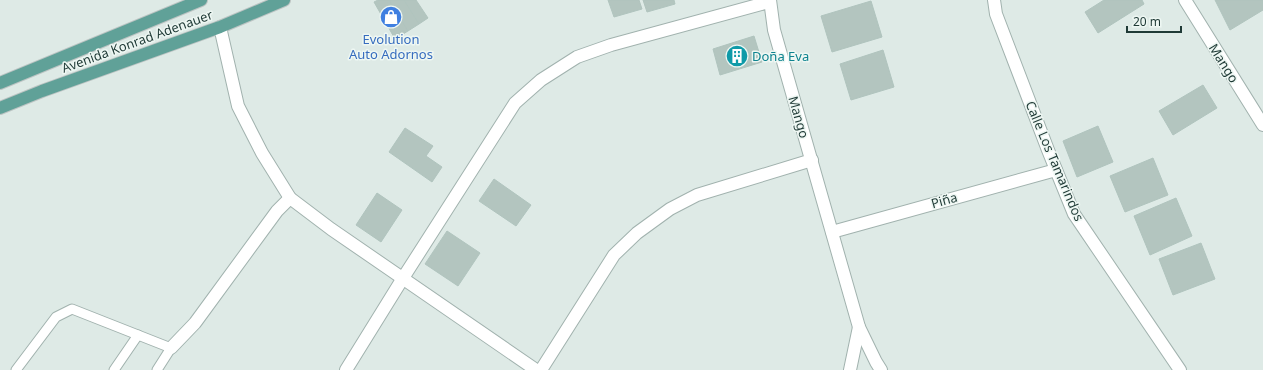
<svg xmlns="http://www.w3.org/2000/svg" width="1263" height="370" viewBox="0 0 1263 370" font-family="'Noto Sans',sans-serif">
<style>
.building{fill:#b3c5bf;stroke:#b0c4be}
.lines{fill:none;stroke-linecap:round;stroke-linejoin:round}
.service-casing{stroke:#a1b2ae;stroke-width:11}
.minor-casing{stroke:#a1b2ae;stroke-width:14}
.primary-casing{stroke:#bcc4c3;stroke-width:14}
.service{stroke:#fff;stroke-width:9}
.minor{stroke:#fff;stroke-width:12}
.primary{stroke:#60a198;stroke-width:12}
.labels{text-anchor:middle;stroke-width:3;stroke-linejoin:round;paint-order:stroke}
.shop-label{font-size:13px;fill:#366cbe;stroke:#eef7f3}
.street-label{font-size:13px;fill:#1f3a36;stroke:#eef7f3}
.culture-label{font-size:13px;fill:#0d838f;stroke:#eef7f3;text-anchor:start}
</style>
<rect width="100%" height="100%" fill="#deeae6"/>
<g class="building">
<polygon points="378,0 389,0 408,31 395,39 374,2"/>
<polygon points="389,0 404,0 419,24 408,31"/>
<polygon points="404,0 416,0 428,18 419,24"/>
<polygon points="608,0 639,0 642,9 614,17"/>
<polygon points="643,0 674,0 675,4 647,12"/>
<polygon points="1104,0 1142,0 1144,4 1098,33 1085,12"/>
<polygon points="1215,0 1263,0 1263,10 1230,30"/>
<polygon points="871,1 882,37 832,52 821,16"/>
<polygon points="754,36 762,62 720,75 713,49"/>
<polygon points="883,50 894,87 851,100 840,64"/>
<polygon points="1203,85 1217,108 1173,135 1159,111"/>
<polygon points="1098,126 1113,162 1077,177 1063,141"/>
<polygon points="405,128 433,146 426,156 442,167 432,182 389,152"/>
<polygon points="1153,158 1168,195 1125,212 1110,176"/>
<polygon points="494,179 531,205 516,226 479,201"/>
<polygon points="377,193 402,210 381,242 356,225"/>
<polygon points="1176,198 1192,236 1150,255 1134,216"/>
<polygon points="447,231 480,253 458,286 425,264"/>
<polygon points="1201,243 1215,279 1173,295 1159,259"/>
</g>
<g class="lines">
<g class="service-casing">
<g id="service">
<polyline points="16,370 56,317 72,309 171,348 157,370"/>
<polyline points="114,370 138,335"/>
</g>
</g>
<g class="minor-casing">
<g id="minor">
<polyline points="770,0 774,30 859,327 876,362 881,370"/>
<polyline points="994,0 996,14 1048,150 1074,214 1180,370"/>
<polyline points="1185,0 1263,125"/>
<polyline points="220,27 238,106 262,153 290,198 331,229 536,370"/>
<polyline points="832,232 1056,170"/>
<polyline points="171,348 195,323 277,211 290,198"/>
<polyline points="346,370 403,278 515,103 541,80 577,57 611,45 769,2"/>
<polyline points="541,370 614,255 637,233 670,209 697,195 812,160"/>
<polyline points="850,370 859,327"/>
</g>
</g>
<g class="primary-casing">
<g id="primary">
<polyline points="0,83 201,0"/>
<polyline points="0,108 42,91 220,27 284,0"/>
</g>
</g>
<use href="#service" class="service"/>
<use href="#minor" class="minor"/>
<use href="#primary" class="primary"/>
</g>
<defs>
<g id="shop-disc" transform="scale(1.15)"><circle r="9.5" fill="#3f7fe0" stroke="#eef7f3"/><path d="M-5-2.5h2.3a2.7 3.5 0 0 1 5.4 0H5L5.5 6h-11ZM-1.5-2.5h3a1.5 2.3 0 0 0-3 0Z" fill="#fff"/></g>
<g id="building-disc" transform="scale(1.15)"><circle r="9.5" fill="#0f9aa8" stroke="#eef7f3"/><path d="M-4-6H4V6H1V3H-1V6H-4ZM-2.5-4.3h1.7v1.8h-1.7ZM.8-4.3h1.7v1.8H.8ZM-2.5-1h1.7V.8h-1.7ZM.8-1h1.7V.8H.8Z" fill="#fff"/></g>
</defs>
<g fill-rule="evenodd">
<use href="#shop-disc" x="391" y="17"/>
<use href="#building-disc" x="737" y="56"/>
</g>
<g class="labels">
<g class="shop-label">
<text x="391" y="44">Evolution<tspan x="391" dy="15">Auto Adornos</tspan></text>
</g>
<g class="street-label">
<text transform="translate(137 41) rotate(-20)" y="5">Avenida Konrad Adenauer</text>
<text transform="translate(1224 63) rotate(58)" y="5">Mango</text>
<text transform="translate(799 117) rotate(74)" y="5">Mango</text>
<text transform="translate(1055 161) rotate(67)" y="5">Calle Los Tamarindos</text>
<text transform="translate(944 200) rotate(-16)" y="5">Piña</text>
</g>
<g class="culture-label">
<text x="752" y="61">Doña Eva</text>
</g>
</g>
<path d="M1127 26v6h54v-6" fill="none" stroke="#1f3a36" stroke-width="2"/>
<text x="1133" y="26" font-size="12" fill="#1f3a36" stroke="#eef7f3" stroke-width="3" paint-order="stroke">20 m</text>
</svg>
